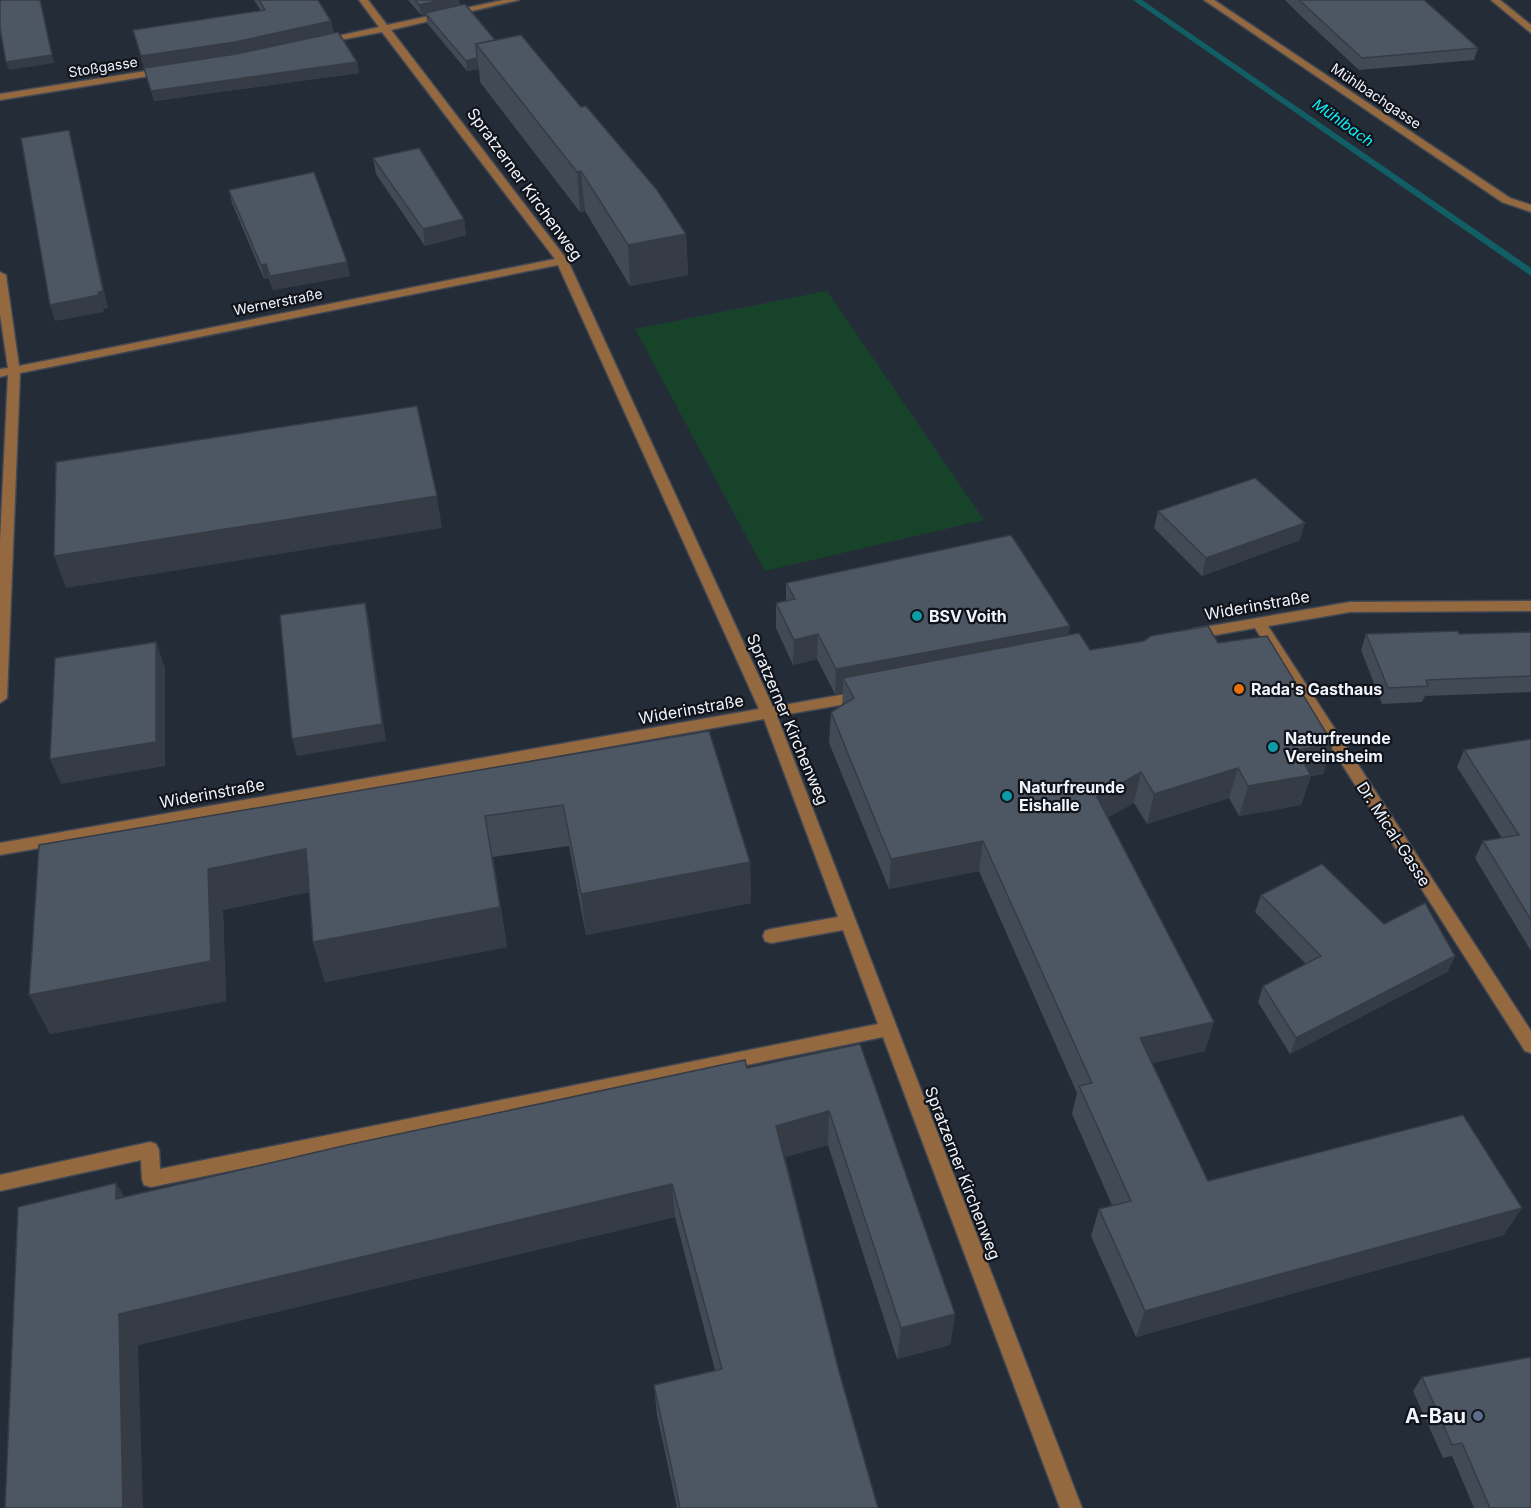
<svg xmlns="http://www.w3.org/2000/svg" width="1531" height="1508" viewBox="0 0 1531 1508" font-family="Inter,sans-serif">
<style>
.green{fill:#18432b}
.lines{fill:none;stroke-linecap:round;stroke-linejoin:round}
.stream{fill:#115e64;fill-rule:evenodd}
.minor-casing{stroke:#414854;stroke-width:3}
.minor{fill:#956940;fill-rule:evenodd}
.wall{fill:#424a55}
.shaded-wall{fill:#363c45}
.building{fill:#4d5663;stroke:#363c45;stroke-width:1.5}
.culture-dot{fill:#0f9aa8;stroke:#11141a;stroke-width:2}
.food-dot{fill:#e8710a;stroke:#11141a;stroke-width:2}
.service-dot{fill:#5c6f8a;stroke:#11141a;stroke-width:2}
.labels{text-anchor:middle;stroke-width:4.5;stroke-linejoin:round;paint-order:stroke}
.far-street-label{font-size:14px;fill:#f0f5fd;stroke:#11141a}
.far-water-label{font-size:15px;font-style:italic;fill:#0df0fd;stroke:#11141a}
.street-label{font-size:16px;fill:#f0f5fd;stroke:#11141a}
.poi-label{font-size:16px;font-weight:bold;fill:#f0f5fd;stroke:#11141a;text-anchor:start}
.near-poi-label{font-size:20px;font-weight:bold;fill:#f0f5fd;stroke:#11141a;text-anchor:end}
</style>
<rect width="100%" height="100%" fill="#242c38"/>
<polygon class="green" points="827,291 984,520 765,571 635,329"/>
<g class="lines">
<polygon class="stream" points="1133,0 1142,0 1531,268 1531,276"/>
<g class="minor-casing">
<g id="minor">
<polygon points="359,0 368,0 387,25 503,0 519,0 391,30 568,261 773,707 863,691 870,696 863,701 777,716 1082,1508 1060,1508 883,1037 151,1187 144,1185 142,1179 141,1160 0,1191 0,1175 150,1142 156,1144 159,1150 160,1169 878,1024 843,930 771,943 765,941 763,936 765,931 771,929 838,917 764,719 0,855 0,843 759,709 558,265 20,373 7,698 0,703 0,542 8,375 0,377 0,369 8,368 0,314 0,272 6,275 19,366 555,259 382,32 319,44 319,40 379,27"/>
<polygon points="1204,0 1214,0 1510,198 1531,205 1531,212 1502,202"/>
<polygon points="1491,0 1500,0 1531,25 1531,33"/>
<polygon points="165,68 170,71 168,73 0,100 0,94"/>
<polygon points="1531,601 1531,611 1350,612 1268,626 1531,1031 1531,1053 1525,1051 1255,628 1193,639 1186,634 1193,629 1350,602"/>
</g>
</g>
<use href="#minor" class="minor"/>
</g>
<g class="wall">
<polygon points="254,0 318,0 334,33 357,62 359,73 154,101 133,30 261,11"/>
<polygon points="408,0 459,0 460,5 495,40 686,234 688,275 630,286 585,211 580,212 480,82 479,69 467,71 427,23 426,14 421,15"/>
<polygon points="1285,0 1424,0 1478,48 1474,60 1359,70 1300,15"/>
<polygon points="373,158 464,219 466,235 425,246 376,174"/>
<polygon points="229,190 347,262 350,276 273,290 269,278 264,279 232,203"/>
<polygon points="1158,511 1300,540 1202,576 1154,528"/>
<polygon points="786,583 1070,626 1068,635 1090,650 1218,643 1333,744 1323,774 1311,776 1301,805 1239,816 1229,798 1147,824 1134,803 1108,817 1205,1051 1152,1063 1208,1181 1504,1235 1136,1337 1091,1236 1099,1209 1112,1205 1072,1114 1077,1093 979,871 889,889 829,743 831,712 842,705 843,693 835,694 817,659 793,665 776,628 776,603 786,601"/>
<polygon points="1531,632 1531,692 1425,696 1422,702 1382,704 1361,650 1366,634 1459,634"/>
<polygon points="709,731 750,862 751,903 586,935 569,846 493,857 507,947 325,982 313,942 309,892 223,910 226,1001 50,1034 39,845"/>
<polygon points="1531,739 1531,951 1475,858 1483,841 1502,838 1457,767 1464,750"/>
<polygon points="1261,895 1384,924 1455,956 1447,972 1290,1054 1258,1002 1263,986 1306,964 1255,912"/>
<polygon points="860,1044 955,1314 950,1345 897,1359 828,1145 785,1157 840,1375 878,1508 677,1508 657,1415 654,1385 715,1370 675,1217 138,1345 116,1183 124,1197 747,1068"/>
<polygon points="1422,1377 1531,1508 1474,1508 1452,1456 1443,1458 1413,1391"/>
</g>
<g class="shaded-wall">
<polygon points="40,0 54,63 9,70 6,62"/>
<polygon points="441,0 459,0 460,7 425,13 426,14 421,15 419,5"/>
<polygon points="331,21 334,33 238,54 144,69 141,56"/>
<polygon points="477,58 479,69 467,71 466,61"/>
<polygon points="357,62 359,73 154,101 151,91"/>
<polygon points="69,130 73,146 108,308 103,309 104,312 55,321 50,305"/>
<polygon points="581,171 585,211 580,212 577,172"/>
<polygon points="464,219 466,235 425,246 423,229"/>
<polygon points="686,234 688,275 630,286 628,245"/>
<polygon points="347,262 350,276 273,290 270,276"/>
<polygon points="266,264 269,278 264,279 261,265"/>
<polygon points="437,496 442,528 66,588 54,556"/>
<polygon points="1305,523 1300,540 1202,576 1206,558"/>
<polygon points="365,603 369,620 386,741 297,756 292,739"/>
<polygon points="1070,626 1065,651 843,678 843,693 835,694 836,669"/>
<polygon points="818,634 817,659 793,665 794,640"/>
<polygon points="156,642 165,668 165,766 61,784 50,759"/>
<polygon points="1333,744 1323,774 1311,776 1301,805 1239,816 1248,786 1296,750"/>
<polygon points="1238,768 1229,798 1147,824 1154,794"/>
<polygon points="1141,772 1134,803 1091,827 1097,797"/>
<polygon points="485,816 507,947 325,982 313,942"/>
<polygon points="983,841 979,871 889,889 891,859"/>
<polygon points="306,849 318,890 223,910 226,1001 50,1034 29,995 208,869"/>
<polygon points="750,862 751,903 586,935 581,894"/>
<polygon points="1455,956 1447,972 1290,1054 1296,1038"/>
<polygon points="1214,1022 1205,1051 1132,1067 1140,1038"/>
<polygon points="829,1111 828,1145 776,1160 776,1126"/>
<polygon points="116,1183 134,1217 116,1199"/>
<polygon points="672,1184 675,1217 138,1345 143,1508 123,1508 119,1314"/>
<polygon points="1522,1208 1504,1235 1136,1337 1145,1311"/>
<polygon points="955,1314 950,1345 897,1359 901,1328"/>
</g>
<g class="building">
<polygon points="0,0 40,0 52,55 6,62 0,28"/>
<polygon points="259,0 318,0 331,21 235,42 141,56 133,30 265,10"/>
<polygon points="415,0 441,0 419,5"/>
<polygon points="1299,0 1424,0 1478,48 1362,58"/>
<polygon points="465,4 495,40 476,44 477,58 466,61 425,13"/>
<polygon points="338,32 357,62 151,91 144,68 236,54"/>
<polygon points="521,35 581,107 586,106 657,190 686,234 628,245 581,171 577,172 476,44"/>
<polygon points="69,130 103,291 98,292 99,295 50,305 21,138"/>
<polygon points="419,148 464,219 423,229 373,158"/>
<polygon points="314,172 347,262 270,276 266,264 261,265 229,190"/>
<polygon points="417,406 437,496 54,556 56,462"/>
<polygon points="1255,478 1305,523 1206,558 1158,511"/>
<polygon points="1011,535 1070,626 836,669 818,634 794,640 776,603 795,599 786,583"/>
<polygon points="365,603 382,724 292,739 280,615"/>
<polygon points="1208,626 1218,643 1267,636 1333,744 1296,750 1311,775 1248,786 1238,768 1154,794 1141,772 1097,797 1214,1022 1140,1038 1208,1181 1463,1115 1522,1208 1145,1311 1099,1209 1131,1201 1079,1086 1092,1083 983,841 891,859 831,712 854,698 843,678 1079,633 1090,650 1144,641 1151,636"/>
<polygon points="1458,631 1459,634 1531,632 1531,676 1426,680 1428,686 1388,688 1366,634"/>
<polygon points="156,642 156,742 50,759 55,658"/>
<polygon points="709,731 750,862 581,894 563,805 485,816 500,907 313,942 306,849 208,869 211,961 29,995 39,845"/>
<polygon points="1531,739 1531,920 1483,841 1519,835 1464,750"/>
<polygon points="1322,864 1384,924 1425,903 1455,956 1296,1038 1263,986 1321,956 1261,895"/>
<polygon points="860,1044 955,1314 901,1328 829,1111 776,1126 840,1375 878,1508 680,1508 654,1385 722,1369 672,1184 119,1314 123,1508 5,1508 18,1207 116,1183 116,1199 347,1145 745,1060 747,1068"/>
<polygon points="1531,1357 1531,1508 1490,1508 1462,1443 1452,1445 1422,1377"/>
</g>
<g class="culture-dot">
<circle cx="917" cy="616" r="6"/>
<circle cx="1273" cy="747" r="6"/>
<circle cx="1007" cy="796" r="6"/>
</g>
<circle class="food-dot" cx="1239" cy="689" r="6"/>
<circle class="service-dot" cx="1478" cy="1416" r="6"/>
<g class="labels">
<g class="far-street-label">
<text transform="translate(103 67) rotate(-9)" y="5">Stoßgasse</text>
<text transform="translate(1376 96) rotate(34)" y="5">Mühlbachgasse</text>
<text transform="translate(278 302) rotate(-11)" y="5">Wernerstraße</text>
</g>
<g class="far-water-label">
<text transform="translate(1343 123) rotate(35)" y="5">Mühlbach</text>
</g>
<g class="street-label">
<text transform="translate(525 184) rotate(54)" y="6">Spratzerner Kirchenweg</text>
<text transform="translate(1257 605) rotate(-10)" y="6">Widerinstraße</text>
<text transform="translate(691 709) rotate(-10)" y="6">Widerinstraße</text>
<text transform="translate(788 719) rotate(67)" y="6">Spratzerner Kirchenweg</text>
<text transform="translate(212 793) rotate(-10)" y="6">Widerinstraße</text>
<text transform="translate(1394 834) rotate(57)" y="6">Dr. Mical-Gasse</text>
<text transform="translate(963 1173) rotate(69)" y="6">Spratzerner Kirchenweg</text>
</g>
<g class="poi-label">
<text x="929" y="622">BSV Voith</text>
<text x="1251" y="695">Rada's Gasthaus</text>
<text x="1285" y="744">Naturfreunde<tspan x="1285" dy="18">Vereinsheim</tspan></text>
<text x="1019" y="793">Naturfreunde<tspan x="1019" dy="18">Eishalle</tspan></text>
</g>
<g class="near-poi-label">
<text x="1466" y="1423">A-Bau</text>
</g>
</g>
</svg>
